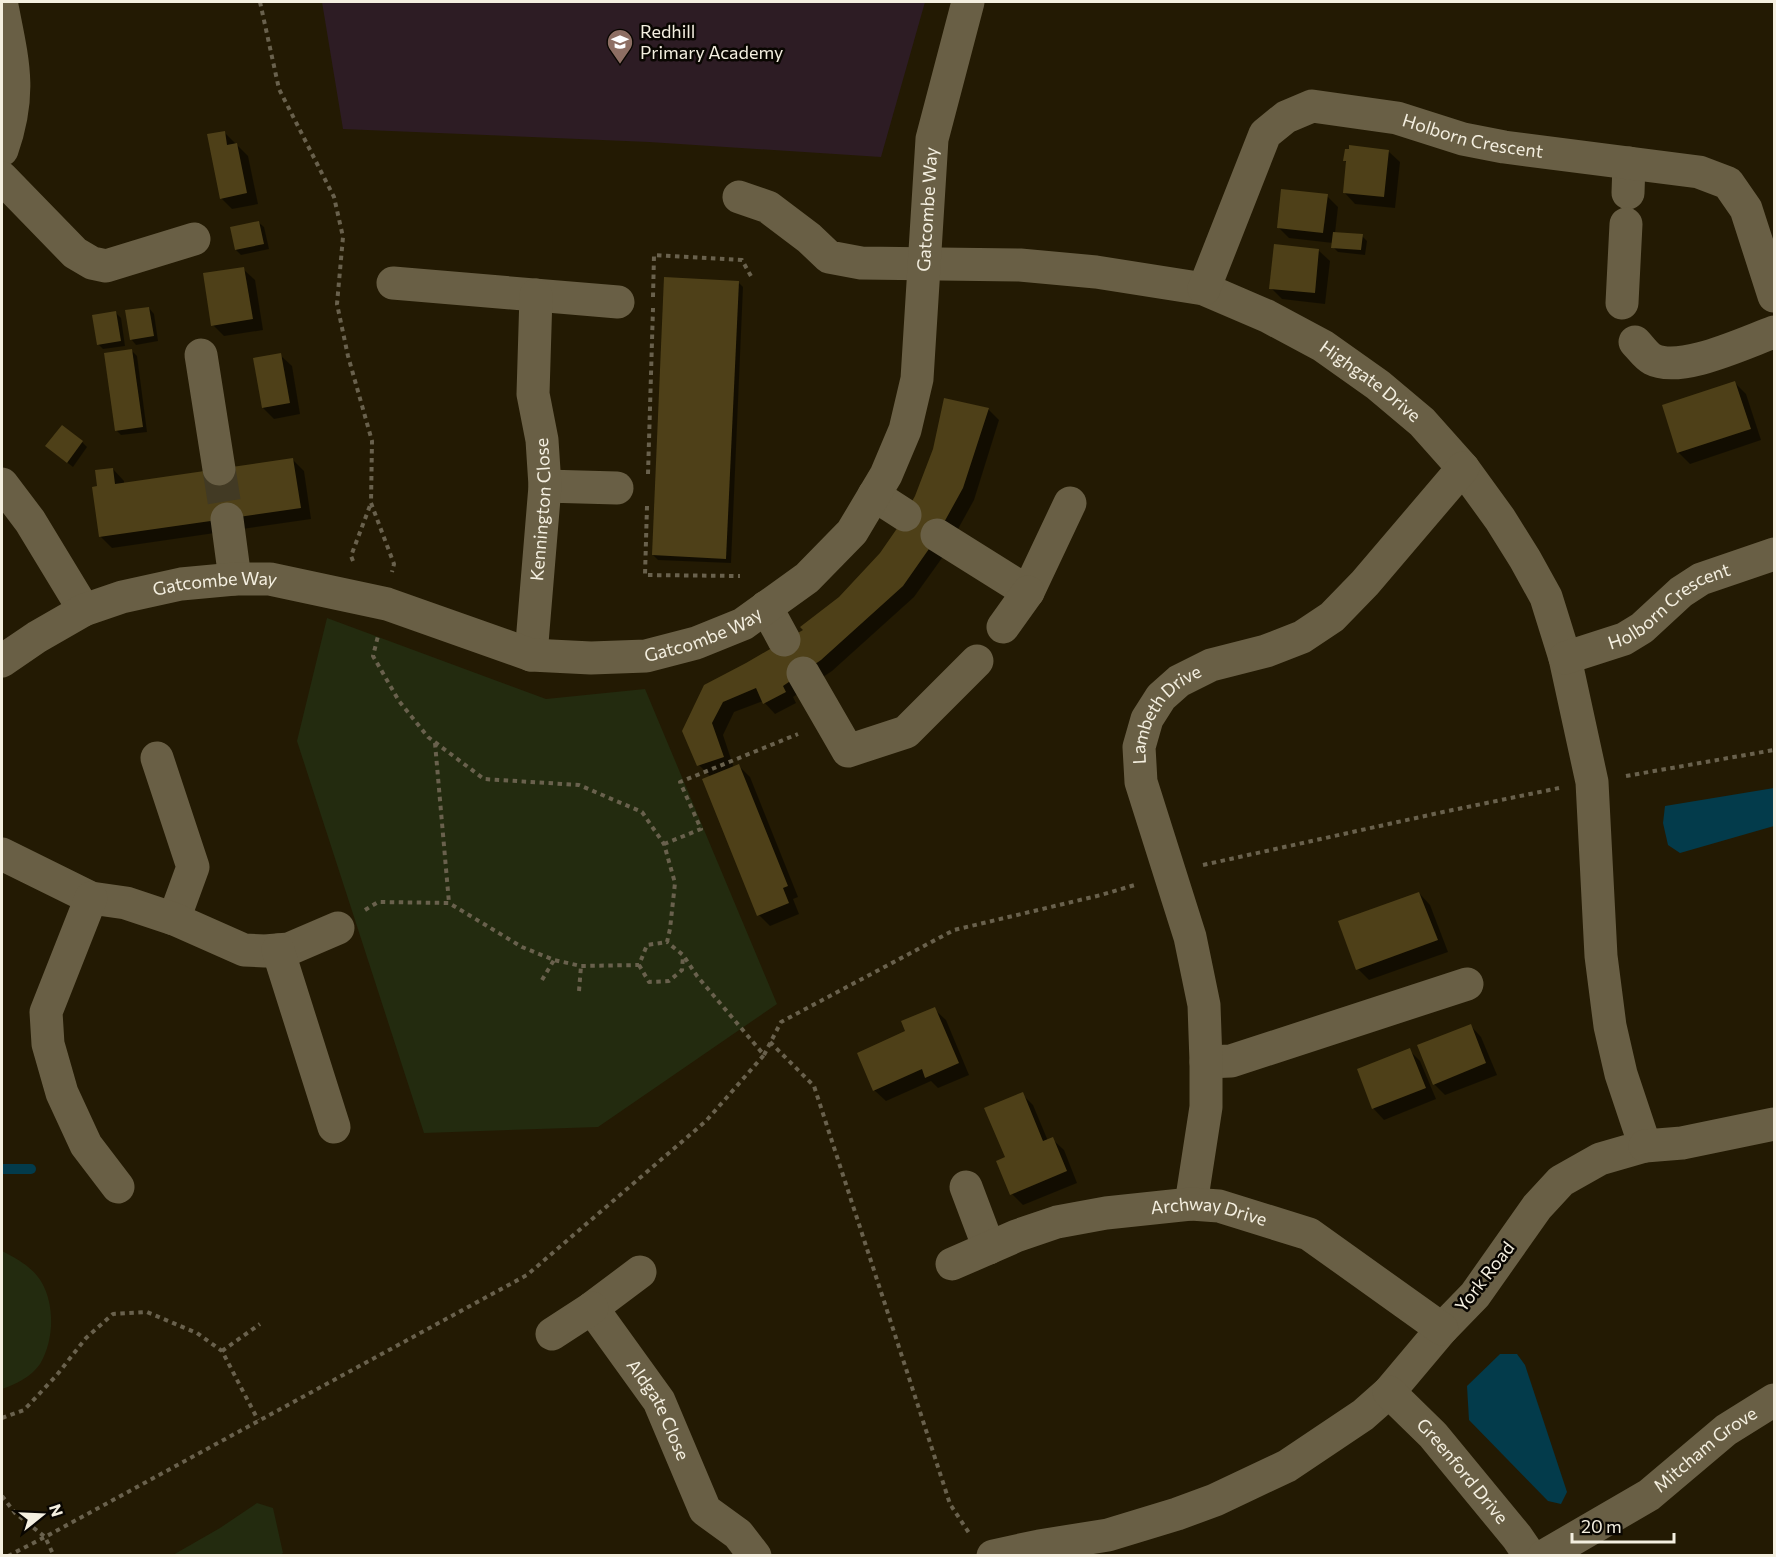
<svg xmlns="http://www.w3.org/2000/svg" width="1776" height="1557" viewBox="0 0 1776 1557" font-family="Commissioner,sans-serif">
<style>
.education{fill:#2d1c24}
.green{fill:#232b0f}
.water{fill:#033b4b}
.shadow{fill:#0007}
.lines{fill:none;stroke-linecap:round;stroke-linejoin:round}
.stream{stroke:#033b4b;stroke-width:10}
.building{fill:#4e4018}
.minor-tunnel{stroke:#423a24;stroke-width:33;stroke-dasharray:33 16;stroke-linecap:butt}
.path{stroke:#69614d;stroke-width:4;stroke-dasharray:4.5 4.5;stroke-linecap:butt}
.minor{stroke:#695f45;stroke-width:33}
.labels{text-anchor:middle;stroke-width:5;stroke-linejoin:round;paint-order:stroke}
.poi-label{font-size:18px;fill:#f4efe0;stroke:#090601;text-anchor:start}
.street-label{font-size:18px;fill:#f4efe0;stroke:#090601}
</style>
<rect width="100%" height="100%" fill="#231a03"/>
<polygon class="education" points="322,2 925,2 881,157 649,142 343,129"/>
<g class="green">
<polygon points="327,618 546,699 645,689 777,1004 598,1127 424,1133 297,741"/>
<path d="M2 1251C16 1258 34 1268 42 1283 55 1306 54 1341 40 1364 32 1376 15 1385 2 1389Z"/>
<polygon points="257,1503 273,1508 283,1553 280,1555 173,1555 220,1528"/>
</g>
<g class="water">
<polygon points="1774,788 1774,826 1680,853 1668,845 1663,823 1665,806"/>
<polygon points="1500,1354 1517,1354 1525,1365 1567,1492 1561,1504 1548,1501 1469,1420 1467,1386"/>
</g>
<g class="shadow">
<polygon points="224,132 248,156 258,204 232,209 221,198"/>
<polygon points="1388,151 1400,162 1395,208 1355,204 1344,192 1347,163 1345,161"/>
<polygon points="1327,196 1338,207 1335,233 1362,236 1367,241 1365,255 1338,252 1333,247 1333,243 1289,238 1278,227"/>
<polygon points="258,222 264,227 269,249 241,255 236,250"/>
<polygon points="1318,250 1330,261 1325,304 1282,299 1271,288"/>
<polygon points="243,269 255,280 263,330 224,336 213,325"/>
<polygon points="738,282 743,287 731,563 658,560 653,555"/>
<polygon points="149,308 154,314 158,341 136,345 131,339"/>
<polygon points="116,313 121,318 125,346 103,349 98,344"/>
<polygon points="132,351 137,356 147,432 121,435 116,430"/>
<polygon points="280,355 292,366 300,414 274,419 263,408"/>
<polygon points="1735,383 1746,394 1761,440 1690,464 1679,453 1663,406"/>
<polygon points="988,409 999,420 974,500 942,558 914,597 832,671 793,697 796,703 775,714 763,701 734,712 723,735 734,768 739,766 750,777 798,897 793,899 799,914 770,926 759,915 711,777 699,765 684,731 747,665 805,630 840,598 881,554"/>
<polygon points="82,442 87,447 73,467 52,451"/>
<polygon points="293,460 304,471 311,519 112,548 101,537 94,488 99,488 113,469 124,481 124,484"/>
<polygon points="1419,893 1430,905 1448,952 1369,980 1358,969"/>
<polygon points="934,1009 946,1020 969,1075 938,1088 931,1081 886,1101 874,1090 907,1032"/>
<polygon points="1470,1025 1481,1037 1497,1075 1445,1095 1434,1084"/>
<polygon points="1409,1050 1420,1061 1436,1099 1384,1120 1373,1108"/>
<polygon points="1022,1094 1033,1105 1048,1141 1052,1139 1064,1150 1077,1183 1023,1205 1012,1194"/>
</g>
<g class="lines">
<polyline class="stream" points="2,1169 31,1169"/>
</g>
<g class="building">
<polygon points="225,131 227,145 237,143 247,193 220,199 207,134"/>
<polygon points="1349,145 1389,150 1384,197 1343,193 1346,161 1343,161 1345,149 1349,149"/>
<polygon points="1281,189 1328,194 1323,233 1277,228"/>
<polygon points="259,221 264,244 235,250 230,227"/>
<polygon points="1333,232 1363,234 1361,250 1331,248"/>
<polygon points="1274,244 1319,249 1315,293 1269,289"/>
<polygon points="244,267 253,319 211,326 203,273"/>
<polygon points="664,277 739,281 726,559 652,555"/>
<polygon points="149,307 154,336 130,340 125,310"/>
<polygon points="116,311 121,341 97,345 92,315"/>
<polygon points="132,349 143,427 115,431 104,353"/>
<polygon points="281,353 290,403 262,408 253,358"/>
<polygon points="1735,381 1751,429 1677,453 1662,405"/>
<polygon points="944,398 989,408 963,488 931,546 903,586 821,660 783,686 786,692 763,704 756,688 723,702 712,723 724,757 697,766 682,731 704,685 746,663 803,630 800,627 839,597 880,553 898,527 915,496 933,449"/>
<polygon points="62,425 83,441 67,463 45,446"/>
<polygon points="293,458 301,508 99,537 92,487 97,486 95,470 113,468 115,484"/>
<polygon points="739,764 788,886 783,888 789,903 757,916 702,779"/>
<polygon points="1419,892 1438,940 1356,970 1338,921"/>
<polygon points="935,1007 959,1063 925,1078 922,1069 873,1091 857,1053 905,1031 901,1021"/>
<polygon points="1471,1024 1486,1063 1433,1085 1417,1045"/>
<polygon points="1410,1048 1426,1088 1372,1109 1357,1069"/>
<polygon points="1023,1092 1043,1141 1053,1137 1067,1171 1010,1195 996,1161 1005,1157 984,1108"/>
</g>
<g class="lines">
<polyline class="minor-tunnel" points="219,469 227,519"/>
<g class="path">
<polyline points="260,2 279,89 334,197 343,237 337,304 348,356 372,441 371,503 394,564 392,572"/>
<polyline points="653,297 654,255 742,260 752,278"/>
<polyline points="648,474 653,308"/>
<polyline points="647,506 645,575 740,576"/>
<polyline points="353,561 351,556 371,503"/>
<polyline points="435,743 449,903"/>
<polyline points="1626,776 1774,750"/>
<polyline points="664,844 701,829 680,782 798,734"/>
<polyline points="1203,865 1443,812 1559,788"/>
<polyline points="365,910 378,902 449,903 522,947 554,960 581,966 639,965 647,945 667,942 670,929 675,883 664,844 642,812 579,785 484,779 428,737 399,701 373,656 378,636"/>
<polyline points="639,965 649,982 669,981 682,970 683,956"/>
<polyline points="542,980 554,960"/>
<polyline points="579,991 581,966"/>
<polyline points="770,1042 814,1086 950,1504 969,1533"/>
<polyline points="764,1055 781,1022 954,930 1101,895 1138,884"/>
<polyline points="222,1351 260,1324"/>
<polyline points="2,1418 24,1410 56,1376 86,1338 113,1314 147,1312 197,1333 222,1351 258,1420"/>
<polyline points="2,1496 15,1513 45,1537 54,1556"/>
<polyline points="8,1556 45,1537 527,1275 706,1121 764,1055 697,976 683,955 667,942"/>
</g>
<g class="minor">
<path d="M2 6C13 62 22 93 2 150"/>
<polyline points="2,178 75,253 92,263 106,266 194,239"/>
<polyline points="1628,193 1629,163"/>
<path id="s1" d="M739 197 768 207 809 238 829 257 861 263 1020 265 1096 272 1204 289 1267 316 1323 346 1378 385 1422 422 1463 468 1500 519 1525 559 1546 597 1565 658 1592 782 1601 956 1610 1026 1621 1074 1645 1146 1600 1159 1561 1181 1537 1207 1475 1295 1442 1329 1389 1392 1363 1415 1287 1466 1215 1500 1177 1514 1108 1535 1039 1546 993 1556"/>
<polyline points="393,283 618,302"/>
<path id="s2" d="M1204 289 1265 134 1286 117 1312 106 1397 118 1463 139 1504 147 1699 172 1728 183 1746 209 1774 296"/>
<polyline points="1622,303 1626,224"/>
<path d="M1635 342C1640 347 1646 356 1652 359 1680 374 1746 342 1774 332"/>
<polyline points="201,355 219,469"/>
<polyline points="2,484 30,521 84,610"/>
<polyline points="545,486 617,488"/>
<polyline points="874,495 905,515"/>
<polyline points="227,519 235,579"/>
<polyline points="937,535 1028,592 1070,503"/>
<polyline points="766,607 784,640"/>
<polyline points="1003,627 1028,592"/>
<path id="s3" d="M531 655 545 486 542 440 533 394 536 295"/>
<path id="s4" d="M1565 658 1624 639 1642 628 1681 592 1701 579 1774 554"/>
<path id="s5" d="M2 661 37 637 84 610 122 597 181 584 235 579H270L387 604 531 655 591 658 646 656 696 643 743 624 807 578 852 532 886 475 905 430 917 379 932 139 968 2"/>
<polyline points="803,673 848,751 906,732 977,661"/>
<polyline points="157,758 193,867 174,919"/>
<polyline points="2,854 91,898 126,903 174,919 244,950 265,951 289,949 338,928"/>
<polyline points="91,898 46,1012 48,1044 62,1093 86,1145 118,1187"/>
<polyline points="278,950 334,1127"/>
<polyline points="1206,1062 1231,1061 1467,984"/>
<polyline points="1645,1146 1682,1143 1774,1124"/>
<polyline points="966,1187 989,1248"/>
<path id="s6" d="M1191 1204 1206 1107V1062L1204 1005 1190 937 1141 782 1139 747 1147 719 1161 697 1179 681 1211 665 1266 651 1302 637 1332 617 1365 583 1463 468"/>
<path id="s7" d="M952 1264 1016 1236 1057 1222 1106 1213 1191 1204 1219 1206 1309 1234 1442 1329"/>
<path id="s8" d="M640 1272 592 1308 659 1401 705 1510 738 1534 755 1556"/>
<polyline points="552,1334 592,1308"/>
<path id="s9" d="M1389 1392 1433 1435 1517 1537 1530 1556"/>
<path id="s10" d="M1544 1556 1649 1495 1726 1430 1774 1400"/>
</g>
</g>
<defs>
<g id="school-pin" transform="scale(1.35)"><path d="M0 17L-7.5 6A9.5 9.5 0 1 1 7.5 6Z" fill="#8d6e63" stroke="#090601"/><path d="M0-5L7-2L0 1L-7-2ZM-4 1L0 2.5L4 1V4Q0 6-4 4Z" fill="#fff"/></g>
</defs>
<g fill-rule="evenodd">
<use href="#school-pin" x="620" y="42"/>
</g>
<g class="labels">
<g class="poi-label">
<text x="640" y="38">Redhill<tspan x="640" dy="21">Primary Academy</tspan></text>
</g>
<g class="street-label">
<text dy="6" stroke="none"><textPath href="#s2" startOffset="386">Holborn Crescent</textPath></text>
<text dy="6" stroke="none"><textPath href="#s5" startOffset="1257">Gatcombe Way</textPath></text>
<text dy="6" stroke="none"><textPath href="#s1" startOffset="678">Highgate Drive</textPath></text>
<text dy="6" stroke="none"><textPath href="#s3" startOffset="146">Kennington Close</textPath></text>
<text dy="6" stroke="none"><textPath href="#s5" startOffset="231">Gatcombe Way</textPath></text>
<text dy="6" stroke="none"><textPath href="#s4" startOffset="118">Holborn Crescent</textPath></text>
<text dy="6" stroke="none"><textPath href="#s5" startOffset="735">Gatcombe Way</textPath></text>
<text dy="6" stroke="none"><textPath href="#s6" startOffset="510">Lambeth Drive</textPath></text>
<text dy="6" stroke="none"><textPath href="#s7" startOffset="267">Archway Drive</textPath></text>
<text transform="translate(1485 1277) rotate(-52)" y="6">York Road</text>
<text dy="6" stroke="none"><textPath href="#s8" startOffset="182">Aldgate Close</textPath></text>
<text dy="6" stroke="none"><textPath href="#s10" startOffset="194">Mitcham Grove</textPath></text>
<text dy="6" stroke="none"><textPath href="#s9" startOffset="108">Greenford Drive</textPath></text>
</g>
</g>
<rect width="1776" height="1557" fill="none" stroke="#f4efe0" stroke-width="6"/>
<g transform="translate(42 1515) rotate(72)" stroke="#090601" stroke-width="4.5" paint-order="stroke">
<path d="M0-4.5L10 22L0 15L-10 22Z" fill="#f4efe0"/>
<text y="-9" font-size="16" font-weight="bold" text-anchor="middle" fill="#f4efe0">N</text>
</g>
<path d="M1572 1533v9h102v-9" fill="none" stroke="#f4efe0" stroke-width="3"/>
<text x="1581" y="1533" font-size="18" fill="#f4efe0" stroke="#090601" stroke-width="4.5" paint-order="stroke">20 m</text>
</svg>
